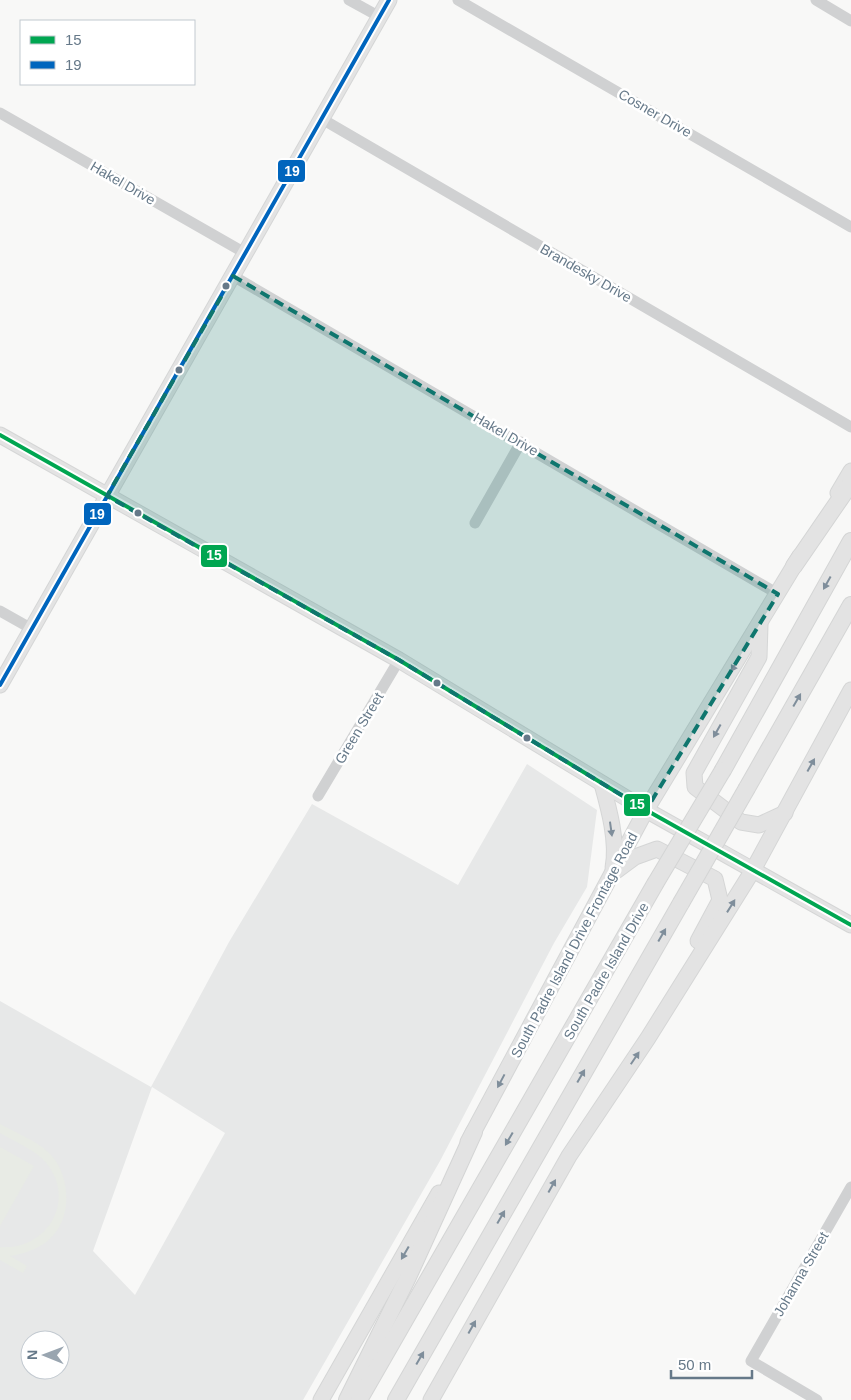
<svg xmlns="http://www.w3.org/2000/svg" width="851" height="1400" viewBox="0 0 851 1400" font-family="Helvetica,sans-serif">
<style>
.built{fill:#e7e8e8;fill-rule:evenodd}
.green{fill:#e8ebe5}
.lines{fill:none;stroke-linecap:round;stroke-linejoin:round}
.major-casing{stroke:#d5d6d6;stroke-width:17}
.highway-casing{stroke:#d4d5d5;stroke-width:18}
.minor{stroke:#d0d1d2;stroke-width:11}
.major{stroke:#e3e3e3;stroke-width:15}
.highway{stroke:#e3e3e3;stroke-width:16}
.highway-bridge-casing{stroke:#d4d5d5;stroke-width:18;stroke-linecap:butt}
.highway-bridge{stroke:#e3e3e3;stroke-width:16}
.bus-1-casing{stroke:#fff;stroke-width:8}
.bus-2-casing{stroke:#fff;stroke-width:8}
.bus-1{stroke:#00a651;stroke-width:4}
.bus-2{stroke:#0065bd;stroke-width:4}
.oneway{fill:#7f8e9b}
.marked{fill:#0f766e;fill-opacity:0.2;stroke:#0f766e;stroke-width:4;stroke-dasharray:10 6;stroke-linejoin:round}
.bus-dot{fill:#667989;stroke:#fff;stroke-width:2}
.labels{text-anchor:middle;stroke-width:5;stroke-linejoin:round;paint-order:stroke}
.street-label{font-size:14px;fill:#667989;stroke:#fff}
.line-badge{stroke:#fff;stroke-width:2}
.badge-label{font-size:14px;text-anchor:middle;font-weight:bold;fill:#fff}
</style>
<rect width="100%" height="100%" fill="#f8f8f7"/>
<path class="built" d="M527 764 597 810 587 887 554 943 440 1161 303 1400H0V1001L151 1087 229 942 312 804 458 885ZM152 1087 225 1133 135 1295 93 1251ZM30 1340H60V1370H30Z"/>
<g class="green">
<path d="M0 1124C16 1133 40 1142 52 1156 73 1181 72 1227 42 1245 32 1251 22 1254 10 1256L27 1266 23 1273 0 1260V1247C43 1251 75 1206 50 1168 39 1151 17 1143 0 1133Z"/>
<polygon points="0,1147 34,1166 0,1226"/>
</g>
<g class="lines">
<g class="major-casing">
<g id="major">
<polyline points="0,435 399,660 646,810 851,925"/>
<polyline points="838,493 851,471"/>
<polyline points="760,625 759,657 694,773 695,787 741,822 759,825 785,813"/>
<polyline points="0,685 389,0"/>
<path d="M602 784C609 809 618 842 613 868"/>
<polyline points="616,871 635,857 657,849 715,879 720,900 698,941"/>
<polyline points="468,1142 646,810 800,556"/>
<polyline points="321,1400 439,1193"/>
<polyline points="431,1400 569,1156 648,1038 753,870 851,690"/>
</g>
</g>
<g class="highway-casing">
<g id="highway">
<polyline points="794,566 851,483"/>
<polyline points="723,770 851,541"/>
<polyline points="747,788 851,605"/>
<polyline points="347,1400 408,1277 474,1132"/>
<polyline points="359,1400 655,884"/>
<polyline points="396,1400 681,903"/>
</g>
</g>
<g class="minor">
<polyline points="349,0 380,17"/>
<polyline points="458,0 851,227"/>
<polyline points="816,0 851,21"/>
<polyline points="0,113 245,253"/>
<polyline points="322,119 851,427"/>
<polyline points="233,276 778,594"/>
<polyline points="475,523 521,442"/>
<polyline points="0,611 32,629"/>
<polyline points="318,796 399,660"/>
<polyline points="817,1400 751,1361 851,1187"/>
</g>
<use href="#major" class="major"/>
<use href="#highway" class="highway"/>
<g class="highway-bridge-casing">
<g id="highway-bridge">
<polyline points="655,884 723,770"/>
<polyline points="681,903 747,788"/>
</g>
</g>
<use href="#highway-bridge" class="highway-bridge"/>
<g class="bus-1-casing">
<polyline id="bus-1" points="0,435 399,660 646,810 851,925"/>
</g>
<g class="bus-2-casing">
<polyline id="bus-2" points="0,685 389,0"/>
</g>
<use href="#bus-1" class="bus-1"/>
<use href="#bus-2" class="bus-2"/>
</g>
<defs><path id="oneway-solid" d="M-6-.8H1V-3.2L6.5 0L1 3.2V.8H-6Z" transform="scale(1.25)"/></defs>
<g class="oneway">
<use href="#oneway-solid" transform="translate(827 583) rotate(119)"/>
<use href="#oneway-solid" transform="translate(735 665) rotate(121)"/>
<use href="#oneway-solid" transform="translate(797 700) rotate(-60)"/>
<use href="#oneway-solid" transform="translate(717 731) rotate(119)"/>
<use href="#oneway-solid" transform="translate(811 765) rotate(-61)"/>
<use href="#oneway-solid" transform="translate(611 829) rotate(82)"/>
<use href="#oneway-solid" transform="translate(731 906) rotate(-58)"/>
<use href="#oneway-solid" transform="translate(662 935) rotate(-60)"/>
<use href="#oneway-solid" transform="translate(635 1058) rotate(-56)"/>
<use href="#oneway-solid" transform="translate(581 1076) rotate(-60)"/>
<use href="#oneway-solid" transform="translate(501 1081) rotate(118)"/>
<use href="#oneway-solid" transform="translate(509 1139) rotate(120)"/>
<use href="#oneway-solid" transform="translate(552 1186) rotate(-61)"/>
<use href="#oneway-solid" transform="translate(501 1217) rotate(-60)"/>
<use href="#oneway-solid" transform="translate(405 1253) rotate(120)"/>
<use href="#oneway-solid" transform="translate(472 1327) rotate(-61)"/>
<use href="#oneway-solid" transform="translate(420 1358) rotate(-60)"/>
</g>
<path class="marked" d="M233 276 778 594 646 810 399 660 107 496Z"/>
<g class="bus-dot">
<circle cx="226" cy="286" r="4.5"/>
<circle cx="179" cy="370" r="4.5"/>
<circle cx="138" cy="513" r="4.5"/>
<circle cx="437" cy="683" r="4.5"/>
<circle cx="527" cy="738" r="4.5"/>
</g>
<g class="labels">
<g class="street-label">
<text transform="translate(655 113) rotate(30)" y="5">Cosner Drive</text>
<text transform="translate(123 183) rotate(30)" y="5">Hakel Drive</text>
<text transform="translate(586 273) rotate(30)" y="5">Brandesky Drive</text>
<text transform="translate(506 434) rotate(30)" y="5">Hakel Drive</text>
<text transform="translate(359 728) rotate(-59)" y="5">Green Street</text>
<text transform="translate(574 945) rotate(-62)" y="5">South Padre Island Drive Frontage Road</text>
<text transform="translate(606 971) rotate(-60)" y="5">South Padre Island Drive</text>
<text transform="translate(801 1274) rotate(-60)" y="5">Johanna Street</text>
</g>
</g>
<g class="line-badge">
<rect x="277" y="159" width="29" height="24" rx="5" fill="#0065bd"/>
<rect x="83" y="502" width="29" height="24" rx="5" fill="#0065bd"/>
<rect x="200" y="544" width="28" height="24" rx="5" fill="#00a651"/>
<rect x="623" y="793" width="28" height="24" rx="5" fill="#00a651"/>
</g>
<g class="badge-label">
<text x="292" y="176">19</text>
<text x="97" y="519">19</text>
<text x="214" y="560">15</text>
<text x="637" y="809">15</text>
</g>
<rect x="20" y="20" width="175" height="65" fill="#ffffff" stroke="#c2c9d0"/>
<rect x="30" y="36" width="25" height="8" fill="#00a651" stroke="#c2c9d0"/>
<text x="65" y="45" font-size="15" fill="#667989">15</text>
<rect x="30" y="61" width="25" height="8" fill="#0065bd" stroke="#c2c9d0"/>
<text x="65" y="70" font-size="15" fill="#667989">19</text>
<g transform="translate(45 1355) rotate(271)"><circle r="24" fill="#ffffff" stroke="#c2c9d0"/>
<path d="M0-4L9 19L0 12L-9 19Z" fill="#99a5b0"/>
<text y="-8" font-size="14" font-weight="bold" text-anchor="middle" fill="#667989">N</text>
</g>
<path d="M671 1370v8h81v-8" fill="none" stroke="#667989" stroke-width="2.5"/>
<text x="678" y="1370" font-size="15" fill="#667989" stroke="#ffffff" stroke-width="4" paint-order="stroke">50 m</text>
</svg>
